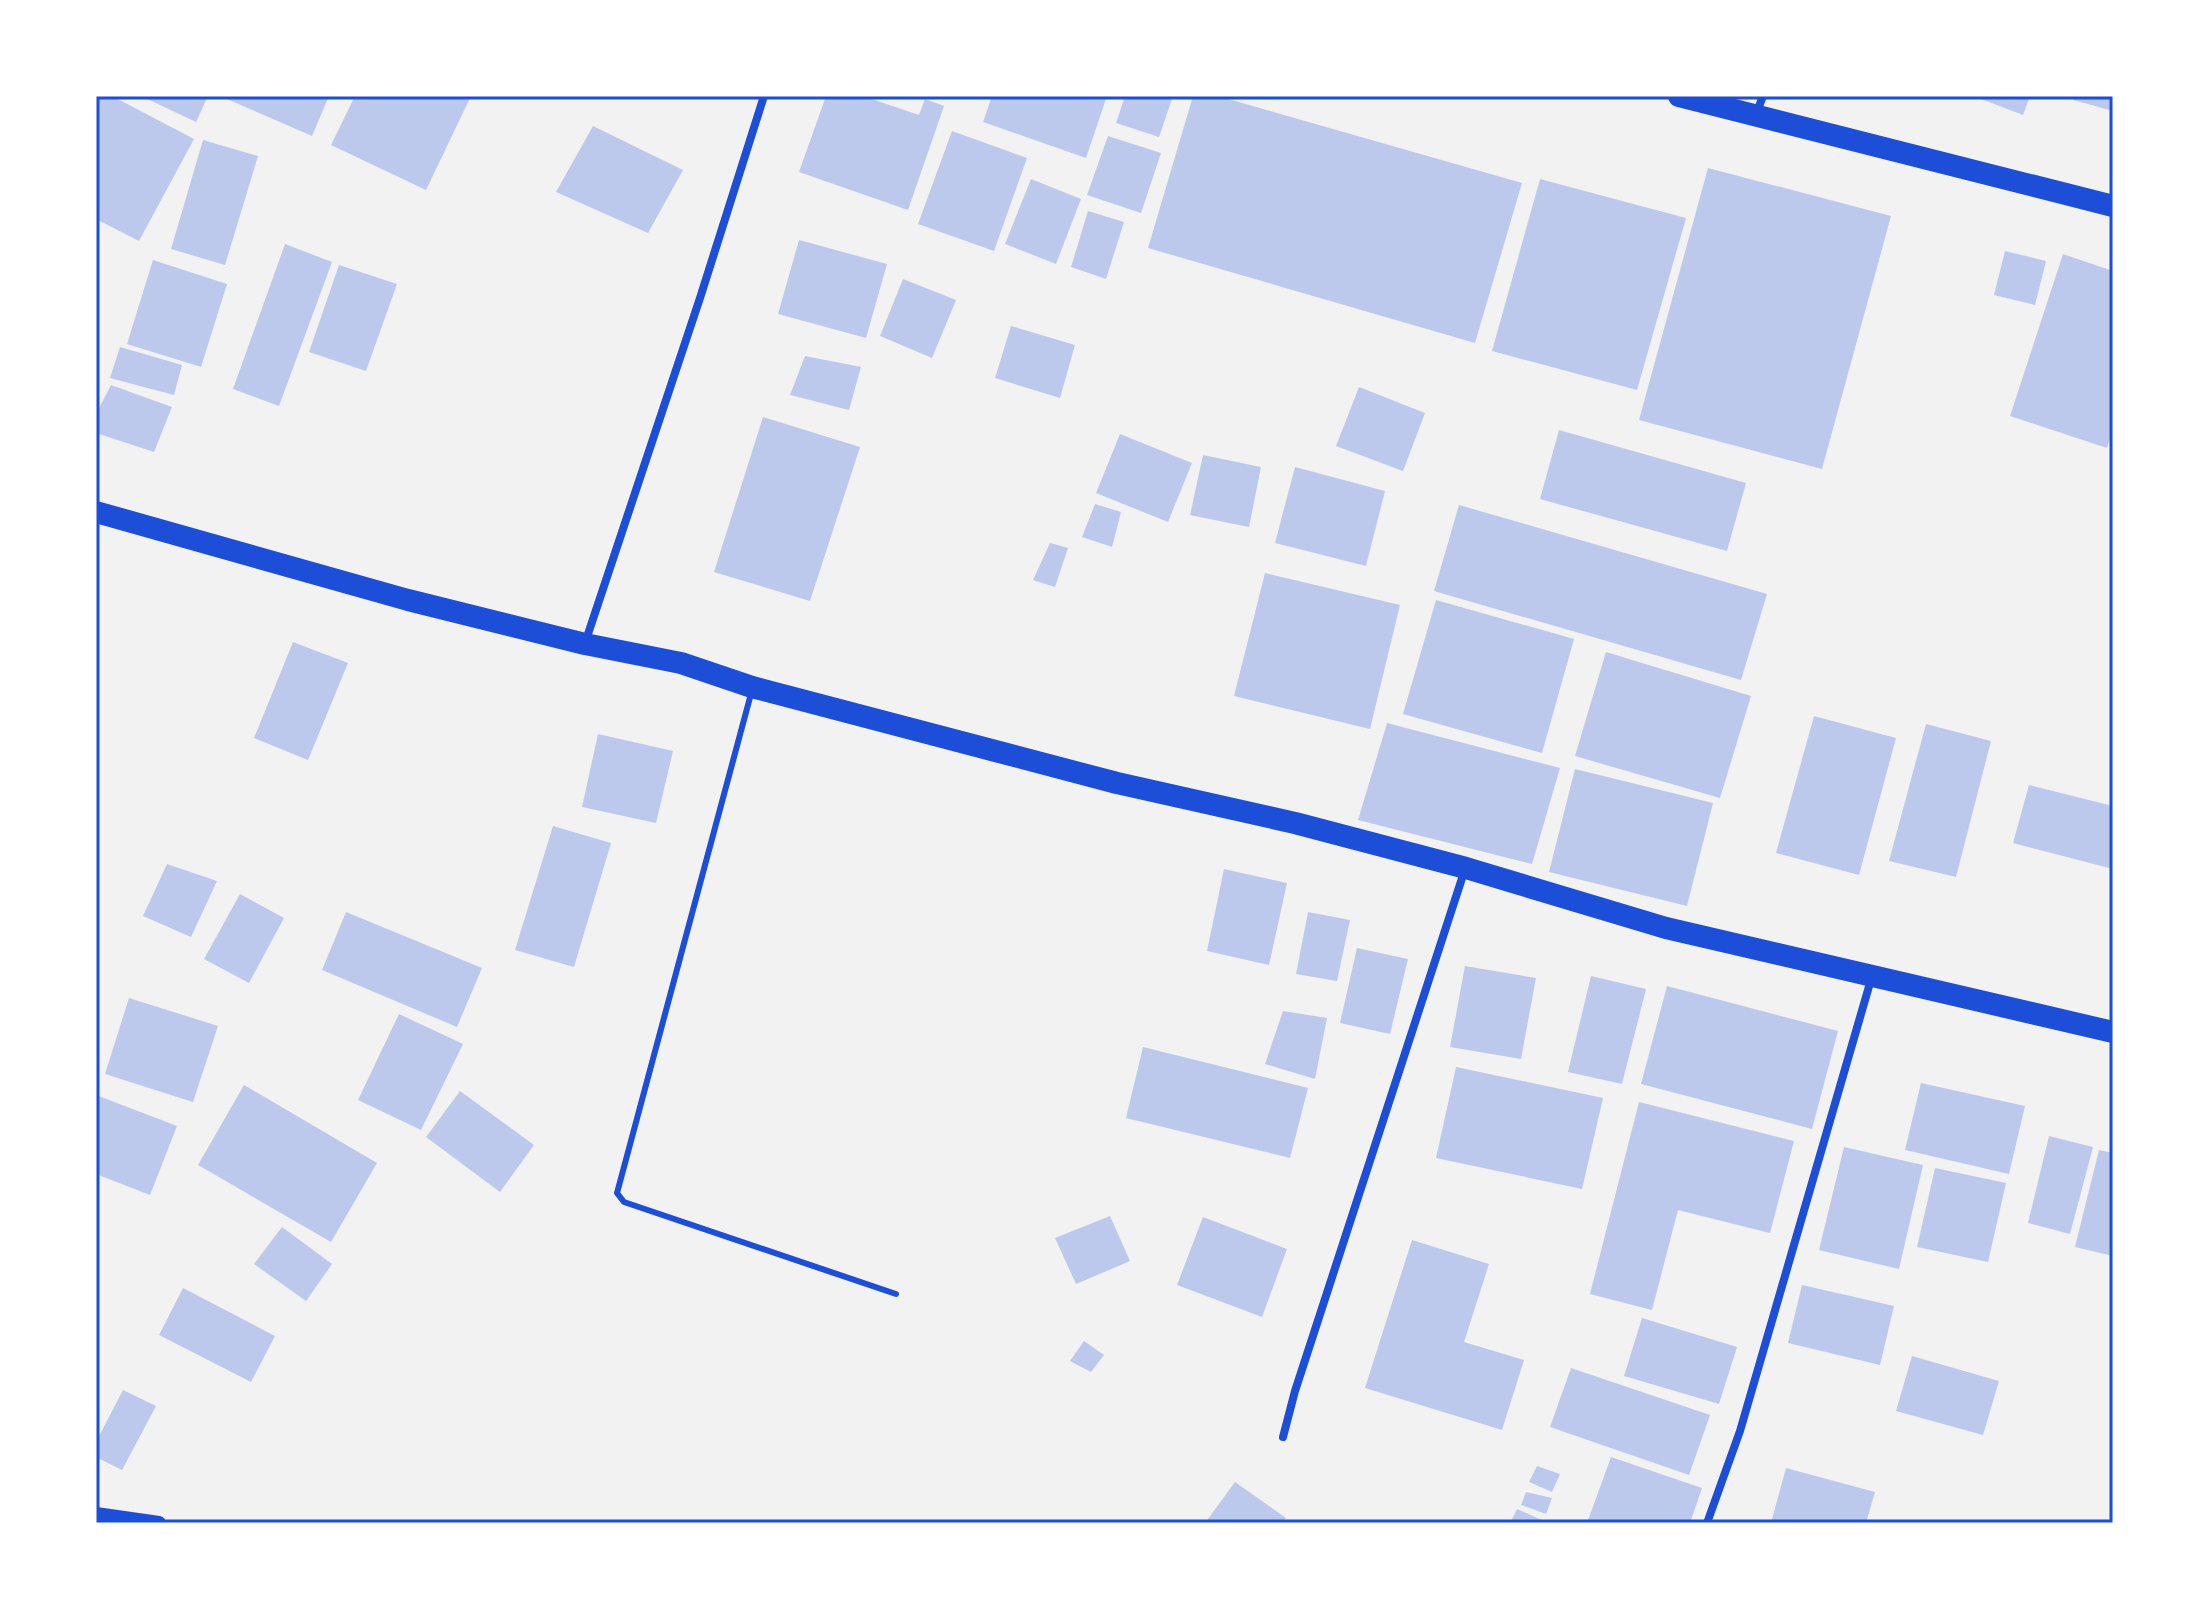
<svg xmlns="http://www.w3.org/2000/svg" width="2209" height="1619" viewBox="0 0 2209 1619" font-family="'Varela Round',sans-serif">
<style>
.building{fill:#bdc9ec}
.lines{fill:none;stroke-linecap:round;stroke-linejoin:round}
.service{stroke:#1d4ed8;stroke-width:6}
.minor{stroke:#1d4ed8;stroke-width:8}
.tertiary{stroke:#1d4ed8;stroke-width:14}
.trunk{stroke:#1d4ed8;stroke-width:22}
.neatline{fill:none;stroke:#1d4ed8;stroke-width:3}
</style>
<rect width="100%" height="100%" fill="#f2f2f2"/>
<g class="building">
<polygon points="99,96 112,96 194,139 139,241 96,219 96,101"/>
<polygon points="141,96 208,96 196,122"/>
<polygon points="228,96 329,96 312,136 227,99"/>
<polygon points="355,96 471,96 426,190 331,145"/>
<polygon points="826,96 863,96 919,115 925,99 944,106 908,210 799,172"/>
<polygon points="992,96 1107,96 1086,158 983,122"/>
<polygon points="1125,96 1173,96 1159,137 1116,123"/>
<polygon points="1193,96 1218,96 1522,183 1475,343 1148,248"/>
<polygon points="1973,96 2030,96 2023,115"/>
<polygon points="2074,96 2113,96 2113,111 2073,100"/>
<polygon points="593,126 683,170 648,233 556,192"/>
<polygon points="952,131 1027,158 994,251 918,224"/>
<polygon points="1108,136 1161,153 1141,213 1087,195"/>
<polygon points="203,140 258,156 225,265 171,249"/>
<polygon points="1708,168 1891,216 1822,469 1639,420"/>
<polygon points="1031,179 1081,199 1056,264 1005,244"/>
<polygon points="1540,179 1686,218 1637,390 1492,351"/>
<polygon points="1088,211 1124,222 1106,279 1071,267"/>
<polygon points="799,240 887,264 866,338 778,314"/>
<polygon points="285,244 332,262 279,406 233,389"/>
<polygon points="2005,251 2046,261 2035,305 1994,295"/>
<polygon points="2063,254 2113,271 2113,429 2107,448 2010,416"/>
<polygon points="153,260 227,284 201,367 127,344"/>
<polygon points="339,265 397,284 366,371 309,352"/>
<polygon points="903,279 956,300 932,358 880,336"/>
<polygon points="1011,326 1075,345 1060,398 995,378"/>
<polygon points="120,347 182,365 174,395 110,378"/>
<polygon points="805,356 861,367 849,410 790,395"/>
<polygon points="111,385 172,407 154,452 96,433 96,414"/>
<polygon points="1359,387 1425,413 1403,471 1336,446"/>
<polygon points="763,417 860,447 810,601 714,572"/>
<polygon points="1559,430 1746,483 1727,551 1540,499"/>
<polygon points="1120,434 1192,463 1168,522 1096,493"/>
<polygon points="1203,455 1261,467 1249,527 1190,515"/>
<polygon points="1295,467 1385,491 1366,566 1275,543"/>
<polygon points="1095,504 1121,512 1112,547 1082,537"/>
<polygon points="1459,505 1767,594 1741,680 1434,591"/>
<polygon points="1050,543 1068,548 1055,587 1033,580"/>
<polygon points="1265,573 1400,605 1370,729 1234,696"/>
<polygon points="1436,600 1574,639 1542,753 1403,714"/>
<polygon points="293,642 348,663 308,760 254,738"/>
<polygon points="1606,652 1751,696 1720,798 1575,756"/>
<polygon points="1814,716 1896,738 1859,875 1776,853"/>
<polygon points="1387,723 1560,768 1532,864 1358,820"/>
<polygon points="1926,724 1991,741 1956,877 1889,861"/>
<polygon points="598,734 673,751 656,823 582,807"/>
<polygon points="1575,769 1713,803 1687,906 1549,872"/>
<polygon points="2029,785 2113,806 2113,869 2013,843"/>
<polygon points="553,826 611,843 574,967 515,950"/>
<polygon points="167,864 217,881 191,937 143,916"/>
<polygon points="1224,869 1287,883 1269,965 1207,951"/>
<polygon points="240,894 284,918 249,983 204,959"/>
<polygon points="346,912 482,968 457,1027 322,970"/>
<polygon points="1308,912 1350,920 1337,981 1296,974"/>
<polygon points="1357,948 1408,959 1390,1034 1340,1023"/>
<polygon points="1465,966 1536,978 1521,1059 1450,1047"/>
<polygon points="1591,976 1646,989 1622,1084 1568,1072"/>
<polygon points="1667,986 1838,1031 1812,1129 1641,1084"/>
<polygon points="129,998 218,1026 193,1102 105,1074"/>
<polygon points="1283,1011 1327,1018 1315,1079 1265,1064"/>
<polygon points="399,1014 463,1044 421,1130 358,1100"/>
<polygon points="1143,1047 1308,1088 1290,1158 1126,1118"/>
<polygon points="1456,1067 1603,1098 1582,1189 1436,1158"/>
<polygon points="1921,1083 2025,1106 2009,1174 1905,1150"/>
<polygon points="244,1085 377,1163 331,1242 198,1165"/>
<polygon points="460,1091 534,1145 500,1192 426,1137"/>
<polygon points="96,1095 177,1126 150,1195 96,1174"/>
<polygon points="1639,1102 1794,1141 1770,1233 1678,1210 1652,1310 1590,1294"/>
<polygon points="2049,1136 2093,1147 2070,1234 2028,1223"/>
<polygon points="1844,1147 1923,1165 1899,1269 1819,1250"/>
<polygon points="2099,1150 2113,1153 2113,1256 2075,1247"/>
<polygon points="1935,1168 2006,1183 1988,1262 1917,1247"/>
<polygon points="1110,1216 1130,1261 1076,1284 1055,1238"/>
<polygon points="1203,1217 1287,1249 1262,1317 1177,1285"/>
<polygon points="282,1227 332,1264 306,1301 254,1264"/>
<polygon points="1412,1240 1489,1264 1464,1342 1524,1360 1502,1430 1365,1388"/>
<polygon points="1802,1285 1894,1306 1880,1365 1788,1343"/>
<polygon points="183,1288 275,1336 251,1382 159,1335"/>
<polygon points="1642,1318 1737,1347 1719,1404 1624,1376"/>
<polygon points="1084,1341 1104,1355 1091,1372 1070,1361"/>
<polygon points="1912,1356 1999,1381 1983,1435 1896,1411"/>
<polygon points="1571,1368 1710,1415 1689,1475 1550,1427"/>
<polygon points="123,1390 156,1406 122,1470 96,1457 96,1442"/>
<polygon points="1611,1457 1702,1488 1690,1523 1587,1523"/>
<polygon points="1537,1466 1560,1474 1552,1492 1529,1482"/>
<polygon points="1786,1468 1875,1492 1866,1523 1771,1523"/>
<polygon points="1235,1482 1286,1518 1282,1523 1205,1523"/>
<polygon points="1526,1492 1552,1498 1546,1514 1521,1505"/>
<polygon points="1517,1509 1544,1521 1543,1523 1510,1523"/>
</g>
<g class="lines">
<polyline class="service" points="752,690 617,1193 624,1202 896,1294"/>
<g class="minor">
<polyline points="1756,114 1763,96"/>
<polyline points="585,643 700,298 764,96"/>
<polyline points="1283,1437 1295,1391 1465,869"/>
<polyline points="1707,1523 1740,1431 1872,976"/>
</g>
<polyline class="tertiary" points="96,1514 159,1523"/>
<g class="trunk">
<polyline points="1679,96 2113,206"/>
<polyline points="96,512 408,600 585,644 681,663 752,687 1117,783 1295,823 1466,868 1666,928 2113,1032"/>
</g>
</g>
<rect width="2209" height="1619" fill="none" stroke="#ffffff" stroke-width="196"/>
<rect x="98" y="98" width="2013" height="1423" class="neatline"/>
</svg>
